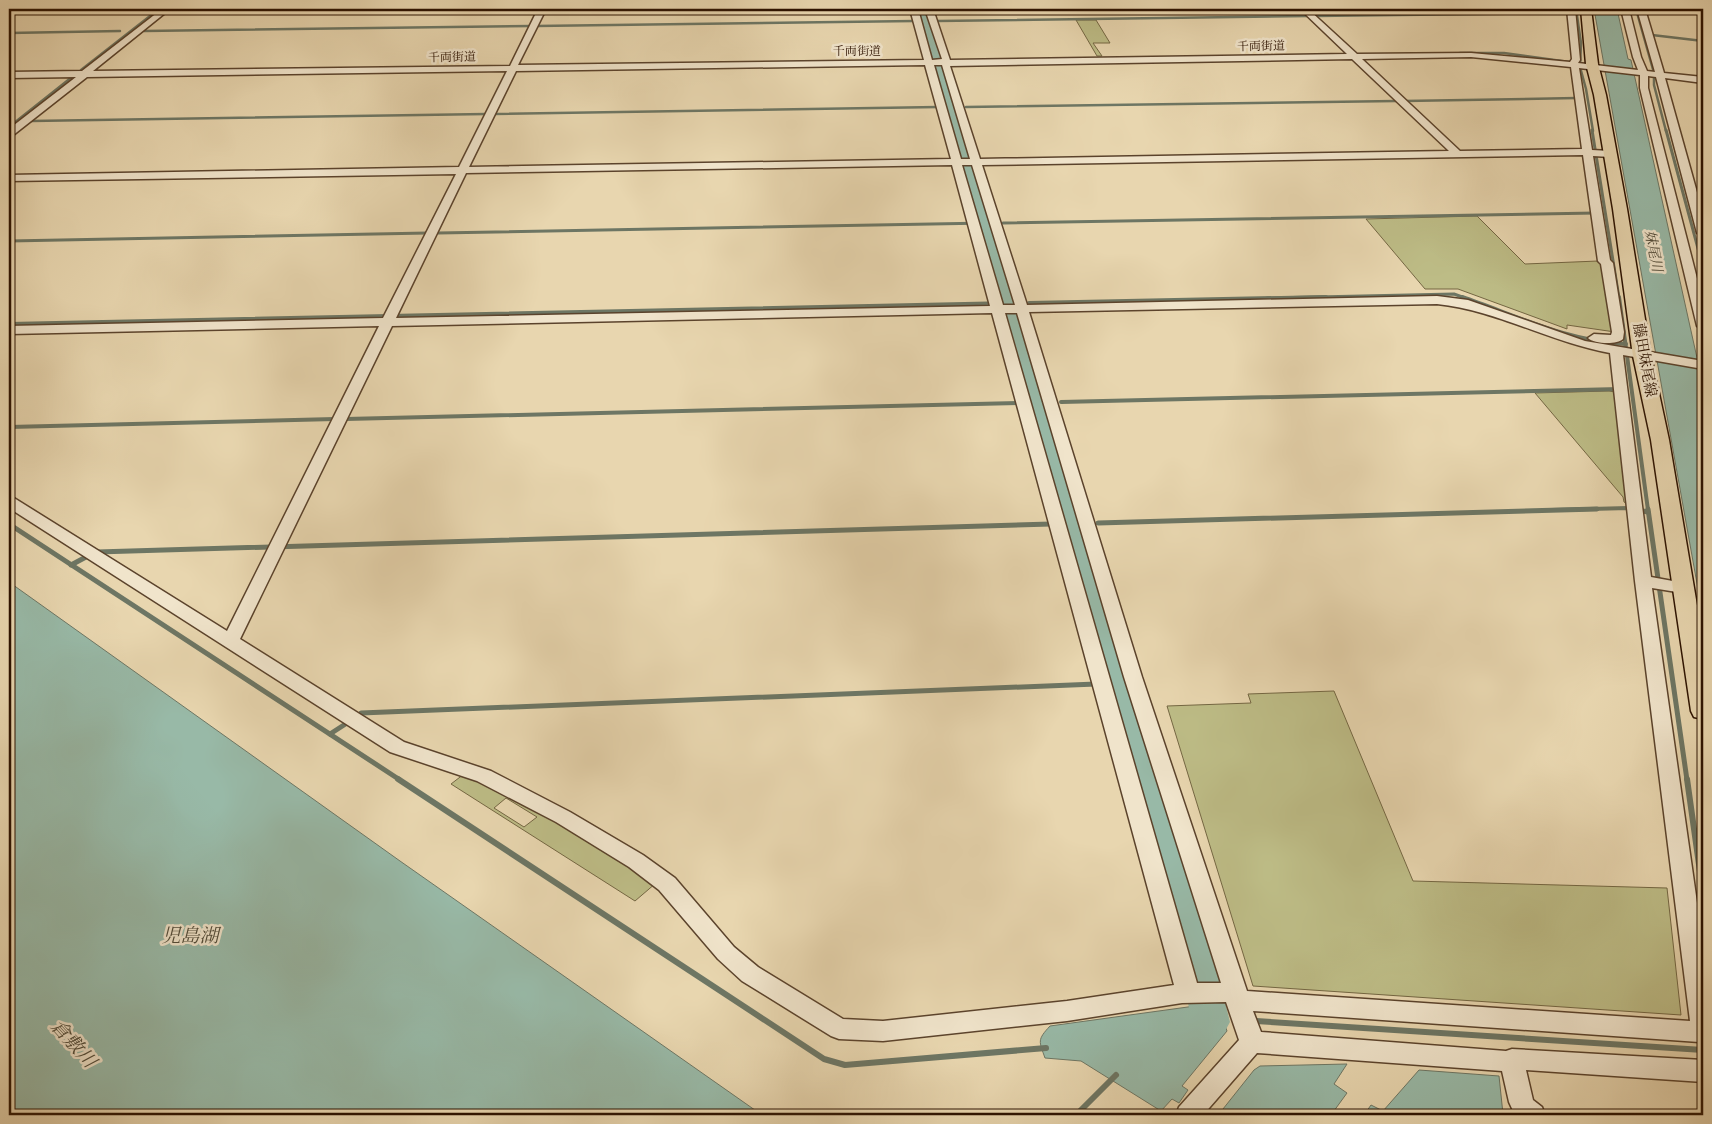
<svg xmlns="http://www.w3.org/2000/svg" width="1712" height="1124" viewBox="0 0 1712 1124" font-family="Vollkorn,'Noto Serif JP',serif">
<style>
.green{fill:#bdbc86;stroke:#746743;fill-rule:evenodd}
.water{fill:#98b9a7;stroke:#6d7664}
.lines{fill:none;stroke-linecap:round;stroke-linejoin:round}
.stream-far4{stroke:#6d7664;stroke-width:2.5}
.stream-far3{stroke:#6d7664;stroke-width:3}
.stream-far2{stroke:#6d7664;stroke-width:4}
.stream-far1{stroke:#6d7664;stroke-width:5}
.stream{stroke:#6d7664;stroke-width:6}
.river{fill:#98b9a7;fill-rule:evenodd}
.minor-casing{stroke:#5b432c;stroke-width:3}
.major-casing{stroke:#2c1200;stroke-width:3}
.minor{fill:#f0e4cb;fill-rule:evenodd}
.major{fill:#e8d6af;fill-rule:evenodd}
.labels{text-anchor:middle;stroke-width:5;stroke-linejoin:round;paint-order:stroke}
.far-street-label{font-size:12px;fill:#2c1200;stroke:#f0e4cb}
.far-water-label{font-size:14px;font-style:italic;fill:#524c3a;stroke:#f0e4cb}
.street-label{font-size:15px;fill:#2c1200;stroke:#f0e4cb}
.near-water-label{font-size:19px;font-style:italic;fill:#524c3a;stroke:#f0e4cb}
</style>
<rect width="100%" height="100%" fill="#e8d6af"/>
<filter id="stains"><feTurbulence type="fractalNoise" baseFrequency=".004" numOctaves="4"/><feColorMatrix values="0 0 0 0 .2 0 0 0 0 .09 0 0 0 0 .02 0 0 0 .5 -.17"/></filter>
<radialGradient id="worn" r=".72"><stop offset=".6" stop-color="#630" stop-opacity="0"/><stop offset="1" stop-color="#630" stop-opacity=".3"/></radialGradient>
<g class="green">
<polygon points="1076,20 1096,20 1110,43 1093,43 1102,56 1097,56"/>
<polygon points="1477,216 1525,264 1598,261 1605,263 1615,332 1567,325 1567,329 1458,289 1425,289 1366,219"/>
<polygon points="1609,391 1615,392 1631,506 1624,502 1623,497 1535,393"/>
<polygon points="1334,691 1413,881 1667,888 1681,1015 1253,986 1167,706 1251,703 1248,694"/>
<path d="M464 774 519 799 656 883 635 901 451 784ZM506 798 537 817 524 827 494 808Z"/>
</g>
<g class="water">
<polygon points="1594,9 1617,9 1628,59 1631,60 1703,385 1703,617"/>
<polygon points="9,582 400,861 762,1115 9,1115"/>
<path d="M1195 1001H1199L1203 1008 1216 1006 1215 1002 1220 1001 1224 1012 1221 1013 1227 1031 1182 1086 1188 1090 1179 1103 1172 1099 1161 1111 1081 1061 1045 1058C1039 1041 1037 1040 1050 1026L1195 1006Z"/>
<polygon points="1347,1064 1334,1084 1347,1093 1331,1115 1210,1115 1213,1110 1219,1114 1254,1070 1260,1066"/>
<polygon points="1419,1070 1499,1076 1503,1114 1505,1115 1364,1115 1371,1105 1383,1111"/>
</g>
<g class="lines">
<g class="stream-far4">
<polyline points="1576,9 1581,43 1580,67 1586,89 1593,131"/>
<polyline points="1636,9 1654,73"/>
<polyline points="1315,16 1565,13"/>
<polyline points="937,21 1308,16"/>
<polyline points="536,26 914,21"/>
<polyline points="144,31 531,26"/>
<polyline points="9,33 120,31"/>
<polyline points="1652,35 1703,41"/>
<polyline points="1460,53 1504,53 1569,62"/>
<polyline points="81,70 159,9"/>
<polyline points="1654,76 1654,85 1666,131"/>
<polyline points="1404,101 1577,98"/>
<polyline points="946,107 953,107"/>
<polyline points="966,107 1396,101"/>
<polyline points="494,114 938,107"/>
<polyline points="31,121 486,114"/>
<polyline points="9,127 72,77"/>
</g>
<g class="stream-far3">
<polyline points="1592,130 1619,298"/>
<polyline points="1666,130 1703,267"/>
<polyline points="1003,223 1596,213"/>
<polyline points="438,233 988,223"/>
<polyline points="9,241 428,233"/>
<polyline points="1267,298 1454,294 1465,298"/>
</g>
<g class="stream-far2">
<path d="M1462 297C1515 315 1569 342 1626 344"/>
<polyline points="1619,297 1648,510"/>
<polyline points="1029,303 1326,297"/>
<polyline points="9,324 1012,303"/>
<polyline points="1029,402 1040,402"/>
<polyline points="1061,402 1620,389"/>
<polyline points="346,419 1018,403"/>
<polyline points="9,427 335,419"/>
<polyline points="1552,510 1628,508 1639,510"/>
</g>
<g class="stream-far1">
<polyline points="1632,509 1648,512"/>
<polyline points="1648,509 1687,780"/>
<polyline points="1098,523 1597,509"/>
<polyline points="9,524 400,780"/>
<polyline points="1064,524 1077,524"/>
<polyline points="97,552 1051,524"/>
<polyline points="71,565 86,557"/>
<polyline points="361,713 1096,684"/>
<polyline points="330,734 347,723"/>
</g>
<g class="stream">
<polyline points="398,779 824,1059 845,1065 1046,1048"/>
<polyline points="1687,779 1703,893"/>
<polyline points="1256,1021 1703,1050"/>
<polyline points="1076,1115 1116,1075"/>
</g>
<g class="river">
<polygon points="913,9 925,9 941,56 939,59 929,59 927,56"/>
<polygon points="938,62 945,66 1221,986 1230,1022 1224,1033 1193,1047 1180,1042 1174,1031 1180,1020 1190,1014 1185,986 931,66"/>
</g>
<g class="minor-casing">
<g id="minor">
<path d="M162 9H170L93 71 510 66 538 9H546L518 65 924 60 910 9H918L932 60 942 59 925 9H933L950 60 1347 54 1300 9H1308L1357 54 1471 53 1570 62 1572 59 1567 9H1575L1580 60 1578 63 1638 70 1633 57 1621 9H1629L1641 57 1647 71 1655 72 1637 9H1645L1664 73 1703 77V83L1665 78 1703 214V236L1697 233 1656 77 1648 76V88L1703 302V330L1697 326 1640 88V75L1579 68 1592 150 1610 151 1615 154 1610 157 1593 156 1610 260 1613 263 1624 332 1623 339C1617 345 1594 344 1588 338L1594 334 1611 335 1612 332 1601 264 1598 261 1583 155 982 165 1027 305 1437 296 1468 300 1585 341 1703 361V369L1623 355 1651 577 1689 584 1691 588 1689 592 1683 593 1652 588 1703 945V1041L1699 1042 1253 1011 1261 1032 1506 1051 1512 1049 1703 1060V1082L1526 1070 1533 1100 1542 1107 1545 1115H1515L1509 1102 1502 1071 1257 1053 1203 1115H1176L1179 1107 1239 1040 1226 1002 1182 1003 1067 1021 883 1041 839 1039 831 1036 742 981 718 959 659 890 629 867 556 822 477 781 390 752 9 508V496L14 498 227 631 379 326 9 334V326L383 318 456 174 9 181V175L459 167 507 71 87 77 12 136 9 137V129L76 77 9 78V72L82 71ZM1471 57 1571 67 1582 149 1460 151 1362 59ZM1352 59 1449 151 980 159 950 66ZM925 65 951 159 469 167 516 71ZM934 65H942L970 159H961ZM952 165 990 306 396 318 466 173ZM962 165H972L1015 305H1003ZM1437 304C1496 310 1550 342 1610 353L1635 581 1690 1021 1247 991 1142 677 1029 312ZM992 313 1174 985 1067 1001 883 1021 843 1019 758 967 734 947 675 878 643 855 570 812 491 771 404 742 240 639 392 326ZM1005 313H1017L1124 677 1221 983H1197Z"/>
<polygon points="1696,9 1703,9 1703,11 1697,11"/>
</g>
</g>
<g class="major-casing">
<polygon id="major" points="1581,9 1591,9 1598,64 1606,95 1627,209 1651,356 1669,440 1703,641 1703,719 1694,717 1691,711 1651,440 1633,356 1613,209 1594,95 1586,64"/>
</g>
<use href="#minor" class="minor"/>
<use href="#major" class="major"/>
</g>
<g class="labels">
<g class="far-street-label">
<text transform="translate(1261 46) rotate(-1)" y="4">千両街道</text>
<text x="857" y="55">千両街道</text>
<text transform="translate(452 57) rotate(-1)" y="4">千両街道</text>
</g>
<g class="far-water-label">
<text transform="translate(1654 251) rotate(79)" y="5">妹尾川</text>
</g>
<g class="street-label">
<text transform="translate(1645 360) rotate(80)" y="5">藤田妹尾線</text>
</g>
<g class="near-water-label">
<text x="190" y="942">児島湖</text>
<text transform="translate(74 1043) rotate(48)" y="7">倉敷川</text>
</g>
</g>
<rect width="1712" height="1124" fill="none" stroke="#e8d6af" stroke-width="30"/>
<rect x="10" y="10" width="1692" height="1104" fill="none" stroke="#2c1200" stroke-width="2.5"/>
<rect x="15" y="15" width="1682" height="1094" fill="none" stroke="#2c1200"/>
<rect width="100%" height="100%" filter="url(#stains)"/>
<rect width="100%" height="100%" fill="url(#worn)"/>
</svg>
